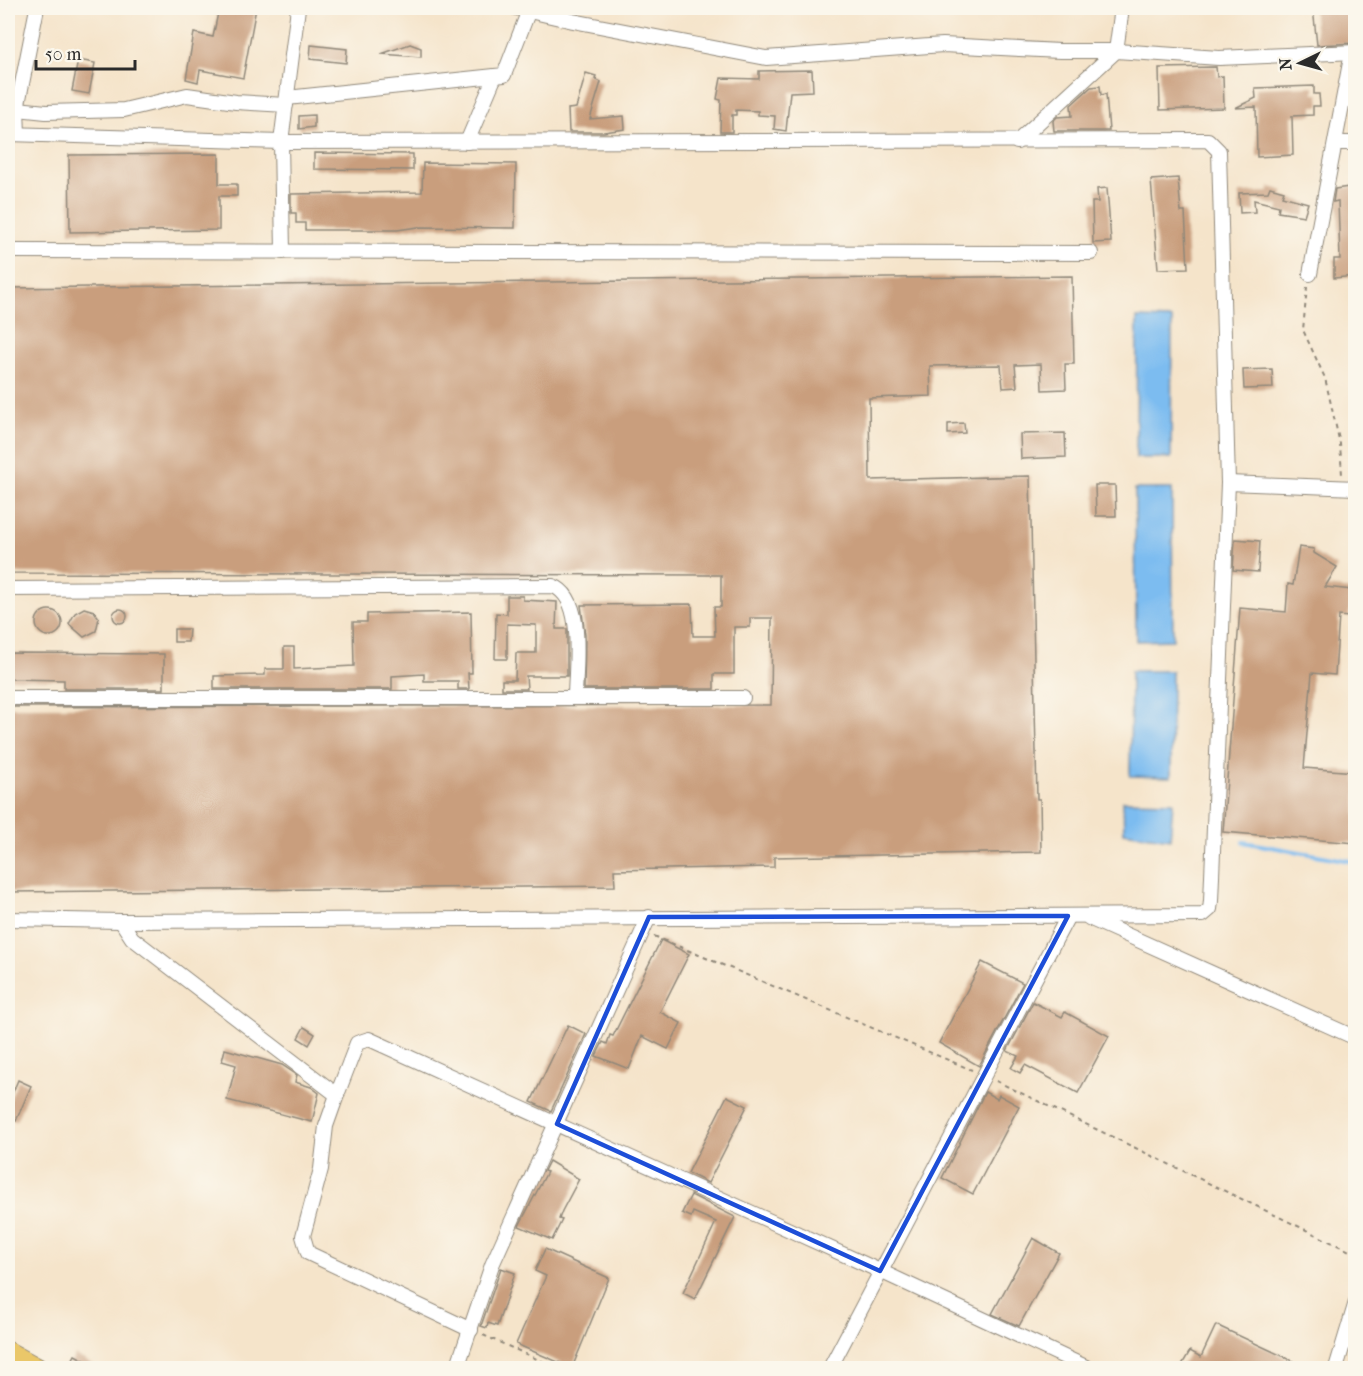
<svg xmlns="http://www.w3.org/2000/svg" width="1363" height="1376" viewBox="0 0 1363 1376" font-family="'IM FELL French Canon',serif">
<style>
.water{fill:#7cbcf0;stroke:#54748e;stroke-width:1.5}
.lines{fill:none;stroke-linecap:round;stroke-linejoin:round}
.stream{stroke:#7cbcf0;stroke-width:4}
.building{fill:#c99e7d}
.minor-casing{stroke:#90887a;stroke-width:16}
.major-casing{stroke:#90887a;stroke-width:20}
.path{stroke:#90887a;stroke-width:2;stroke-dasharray:4.5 4.5;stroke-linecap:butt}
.minor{stroke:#fff;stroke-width:14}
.major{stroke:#eac769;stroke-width:18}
.marked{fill:none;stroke:#1d4ed8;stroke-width:4.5;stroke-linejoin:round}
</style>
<rect width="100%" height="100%" fill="#fbf7ec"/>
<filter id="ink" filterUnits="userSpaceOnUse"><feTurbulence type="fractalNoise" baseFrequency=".0167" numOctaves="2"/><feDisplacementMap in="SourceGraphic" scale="12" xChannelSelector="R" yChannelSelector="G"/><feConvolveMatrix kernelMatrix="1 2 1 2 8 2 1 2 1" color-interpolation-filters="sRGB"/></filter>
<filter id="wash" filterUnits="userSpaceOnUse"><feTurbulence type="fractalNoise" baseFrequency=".008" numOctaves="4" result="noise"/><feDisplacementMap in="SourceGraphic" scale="24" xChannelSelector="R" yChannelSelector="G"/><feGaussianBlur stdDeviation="1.35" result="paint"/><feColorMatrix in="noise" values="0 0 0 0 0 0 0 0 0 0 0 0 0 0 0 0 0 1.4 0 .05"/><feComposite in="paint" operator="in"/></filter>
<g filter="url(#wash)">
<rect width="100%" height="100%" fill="#f5e4ca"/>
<g class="water">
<polygon points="1137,318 1172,319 1171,458 1136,458"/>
<polygon points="1135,489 1172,489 1173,640 1136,641"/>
<polygon points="1131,671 1172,671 1171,777 1130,776"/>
<polygon points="1123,801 1173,802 1170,839 1124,832"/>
</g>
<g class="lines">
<polyline class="stream" points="1243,842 1356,862"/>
</g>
<g id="blocks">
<g class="building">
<polygon points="219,8 256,8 243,78 200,70 198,82 186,79 194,33 213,37"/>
<polygon points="1313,8 1356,8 1356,43 1317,45"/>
<polygon points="410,44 421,48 421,57 381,54"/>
<polygon points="311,45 347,49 346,63 310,59"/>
<polygon points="78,60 95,63 89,94 72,91"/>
<polygon points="1216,67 1217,77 1223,76 1224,108 1160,110 1159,68"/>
<polygon points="812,70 813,91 790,92 786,131 774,129 775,116 758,115 758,111 736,110 736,115 732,115 732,132 720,132 721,100 717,99 721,78 759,79 759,71"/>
<polygon points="586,73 596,76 595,79 601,82 590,119 624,116 625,129 604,132 569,132 568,109 576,108"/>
<polygon points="1100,86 1101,95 1106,94 1109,131 1054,131 1053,121 1057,117 1072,116 1071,105 1091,87"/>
<polygon points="1314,86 1314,94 1319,94 1320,106 1313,106 1313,115 1292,116 1293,155 1257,157 1256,107 1235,108 1256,98 1255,88"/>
<polygon points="314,115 314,127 299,129 299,116"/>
<polygon points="314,153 413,154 413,170 314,169"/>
<polygon points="219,154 219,184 237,184 237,196 219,196 219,230 70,232 69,155"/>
<polygon points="423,163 516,164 515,228 418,227 397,230 305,230 305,223 296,223 296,213 291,213 291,194 422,192"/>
<polygon points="1178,178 1181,212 1185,212 1188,268 1158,269 1151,180"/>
<polygon points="1356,186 1356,212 1352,213 1353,237 1356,237 1356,276 1334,278 1334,259 1340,259 1338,201 1333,202 1335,189"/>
<polygon points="1270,187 1284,191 1282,196 1308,203 1304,216 1278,212 1279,206 1254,200 1255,212 1240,213 1239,193 1268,192"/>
<polygon points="1107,188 1111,242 1093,243 1092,202 1098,202 1097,189"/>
<polygon points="1072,276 1074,364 1065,364 1066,389 1042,390 1041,364 1015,365 1017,387 1003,388 1001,365 930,366 931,396 869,398 870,480 1030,476 1037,799 1040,799 1041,852 774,857 774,867 614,870 615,886 8,892 8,707 771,705 772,618 750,618 750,627 734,627 734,674 714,674 714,689 584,689 585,635 581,605 692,604 693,636 715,636 714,607 721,607 721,575 8,573 8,288"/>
<polygon points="1272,369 1273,388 1244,389 1243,370"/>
<polygon points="964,423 965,433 948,434 948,424"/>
<polygon points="1065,433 1066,457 1021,459 1020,434"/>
<polygon points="1095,485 1115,485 1116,516 1096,516"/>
<polygon points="1235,539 1260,541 1258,572 1233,570"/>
<polygon points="1299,547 1314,549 1314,553 1337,567 1325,587 1352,590 1349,617 1339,616 1335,675 1312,673 1304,768 1356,772 1356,843 1223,832 1240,608 1286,612 1288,584 1293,585"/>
<polygon points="507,596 523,596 523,600 557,602 556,629 567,629 567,676 526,676 527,689 502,689 502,680 515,680 516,653 536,653 536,625 507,624 507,659 495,659 496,613 507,614"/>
<polygon points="84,608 94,611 99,618 96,631 84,637 69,624 75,613"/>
<circle cx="120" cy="616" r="7"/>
<circle cx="49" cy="623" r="13"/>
<polygon points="471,612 472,673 468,673 469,689 458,689 458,681 424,681 424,674 392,676 392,689 214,689 214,676 265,675 265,669 284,669 284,647 294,647 294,669 354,666 353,622 367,622 367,614"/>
<polygon points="174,629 189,629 188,642 174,642"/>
<polygon points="10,653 164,654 164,689 64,689 64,680 10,679"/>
<polygon points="661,940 689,954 660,1012 681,1023 668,1049 642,1036 629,1069 596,1056 603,1042 607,1044 610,1035 613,1036"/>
<polygon points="982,962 1023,983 979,1066 939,1043"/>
<polygon points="1033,1002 1062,1017 1065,1012 1109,1036 1078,1093 1025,1065 1020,1073 1011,1068 1018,1056 1007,1051"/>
<polygon points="568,1025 586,1034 551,1111 531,1102"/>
<polygon points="304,1027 315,1034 309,1045 298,1038"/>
<polygon points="225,1049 282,1065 297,1075 295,1082 311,1087 319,1093 312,1122 227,1100 236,1065 222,1061"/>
<polygon points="18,1080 31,1086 16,1121 8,1118 8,1104"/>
<polygon points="985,1092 997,1099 999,1095 1019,1106 973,1194 942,1178"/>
<polygon points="727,1096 747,1106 708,1183 688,1173"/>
<polygon points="549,1161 579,1179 562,1211 559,1219 562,1220 552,1240 519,1226 547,1172 544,1171"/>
<polygon points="691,1195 735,1217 695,1299 683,1293 716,1222 693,1212 691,1217 682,1213"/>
<polygon points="1033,1238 1059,1253 1019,1326 992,1314"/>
<polygon points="545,1249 609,1278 572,1368 516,1344 546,1276 535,1271"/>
<polygon points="501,1268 515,1273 497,1326 488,1323 487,1328 481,1326"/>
<polygon points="1216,1325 1308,1368 1180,1368 1190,1351 1201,1357"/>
<polygon points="75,1355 99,1368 68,1368"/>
</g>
</g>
</g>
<g filter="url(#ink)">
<use href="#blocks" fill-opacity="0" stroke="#90887a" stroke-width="1.5"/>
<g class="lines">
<g class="minor-casing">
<g id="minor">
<polyline points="516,8 573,21 766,58 943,45 1060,51 1116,51 1219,58 1356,52"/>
<polyline points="287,98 504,75 529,10"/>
<polyline points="8,108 46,112 124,110 187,95 236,102 286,105"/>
<polyline points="8,134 281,142 1208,140 1219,151 1228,483 1211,901 1210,909 1203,915 121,921 8,919"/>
<polyline points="18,134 17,109 37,8"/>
<polyline points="467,142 495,76"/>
<polyline points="1017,142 1116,51 1122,8"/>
<polyline points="1336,143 1356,143"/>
<polyline points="8,251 1091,253"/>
<polyline points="283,252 281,142 298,8"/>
<polyline points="1310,274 1352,52"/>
<polyline points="1228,483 1356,488"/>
<path d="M8 589 553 586C586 598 575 669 575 698"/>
<polyline points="8,698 743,698"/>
<polyline points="1089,918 1356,1038"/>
<polyline points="121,921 132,938 337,1095 357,1043 369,1039 880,1271 1088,1368"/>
<polyline points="337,1095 326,1126 321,1169 303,1236 308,1253 471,1330"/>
<polyline points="457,1368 492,1265 649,917"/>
<polyline points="830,1368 1068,916"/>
<polyline points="1336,1368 1356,1302"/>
</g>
</g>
<g class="major-casing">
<polyline id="major" points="8,1351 39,1368"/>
</g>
<g class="path">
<polyline points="1307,287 1303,330 1325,378 1340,444 1342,475"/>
<polyline points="654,936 972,1070"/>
<polyline points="996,1081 1356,1254"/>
<polyline points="483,1335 557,1368"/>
</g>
<use href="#minor" class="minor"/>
<use href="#major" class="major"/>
</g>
</g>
<path class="marked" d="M1068 916 880 1271 557 1124 649 917Z"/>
<rect width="1363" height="1376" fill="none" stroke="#fbf7ec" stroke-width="30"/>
<g transform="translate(1300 63) rotate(265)" stroke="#fbf7ec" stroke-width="4.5" paint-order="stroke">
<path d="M0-4.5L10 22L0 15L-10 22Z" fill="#2b2b2b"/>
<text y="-9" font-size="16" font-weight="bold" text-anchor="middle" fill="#2b2b2b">N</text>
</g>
<path d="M36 60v9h99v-9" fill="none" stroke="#2b2b2b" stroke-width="3"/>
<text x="45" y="60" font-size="18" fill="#2b2b2b" stroke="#fbf7ec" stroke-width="4.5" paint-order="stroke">50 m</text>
</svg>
